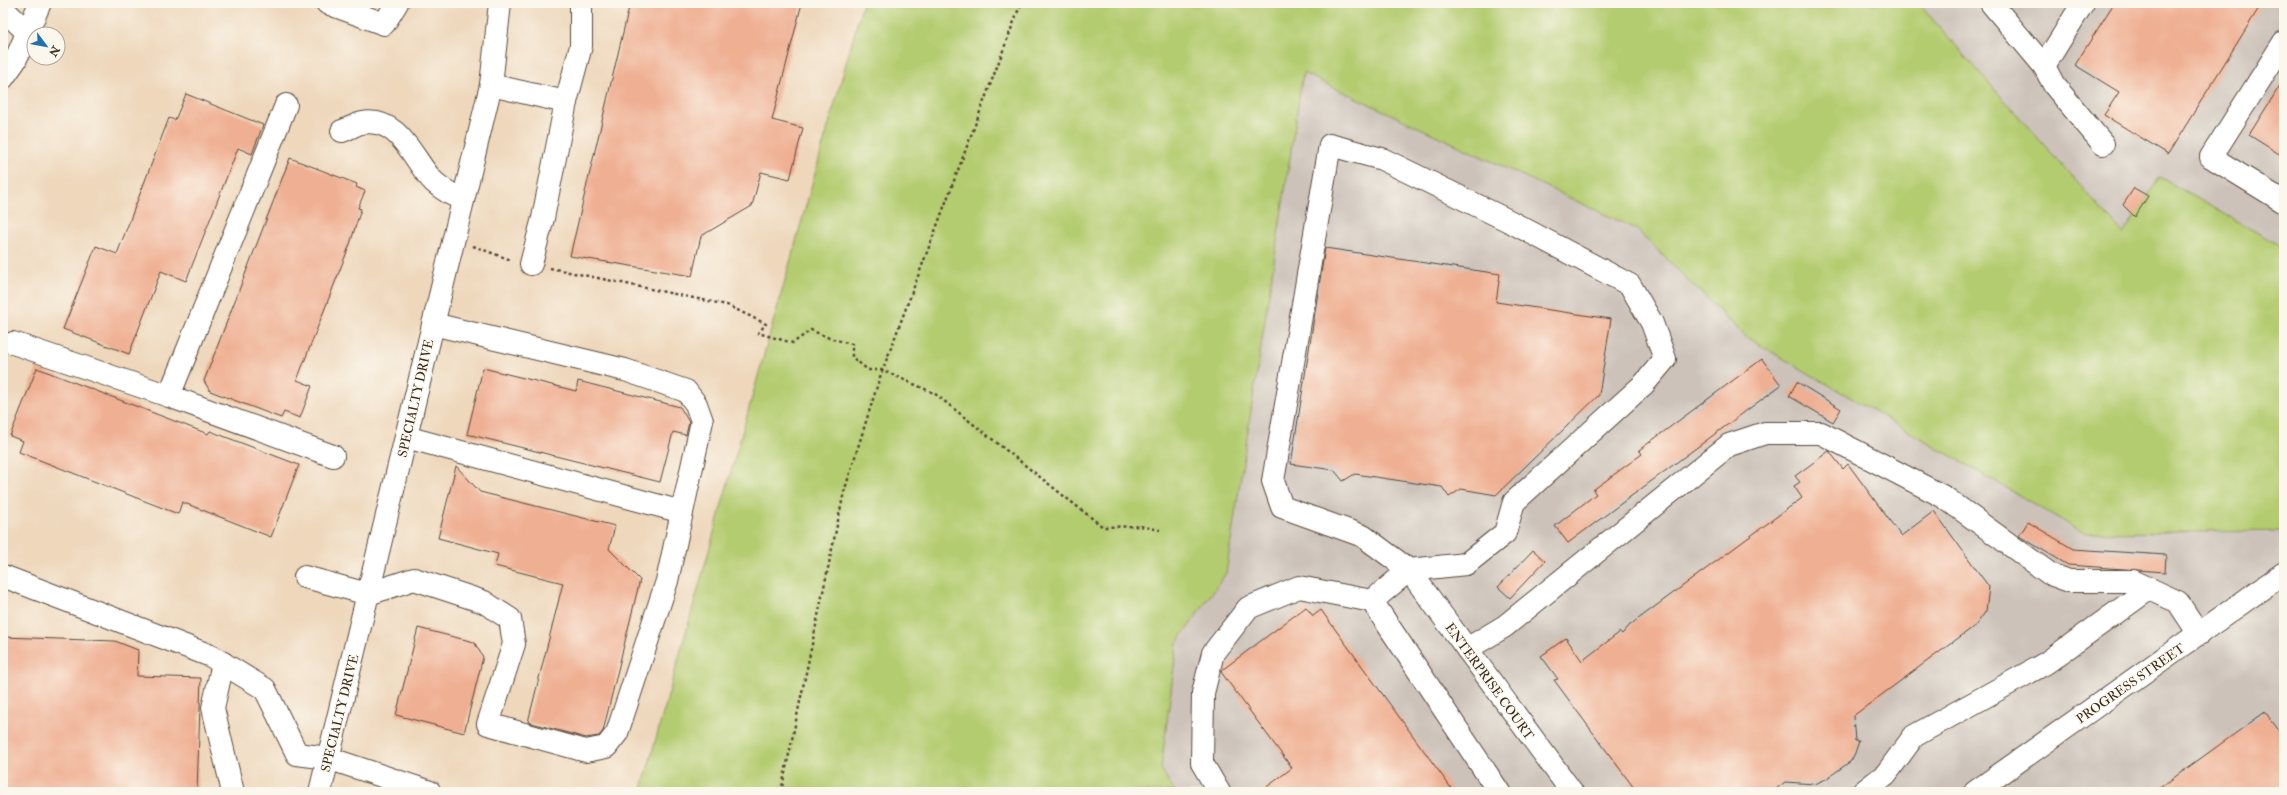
<svg xmlns="http://www.w3.org/2000/svg" width="2287" height="795" viewBox="0 0 2287 795" font-family="'IM FELL Double Pica',serif">
<style>
.built{fill:#eed7bb;fill-rule:evenodd}
.industrial{fill:#ccc2b9}
.green{fill:#b4cc70;stroke:#787b47}
.building{fill:#efaf92}
.lines{fill:none;stroke-linecap:round;stroke-linejoin:round}
.minor-casing{stroke:#57473a;stroke-width:24}
.path{stroke:#57473a;stroke-width:2.5;stroke-dasharray:3 3;stroke-linecap:butt}
.minor{stroke:#fff;stroke-width:22}
.labels{text-anchor:middle;stroke-width:3;stroke-linejoin:round;paint-order:stroke}
.street-label{font-size:13px;fill:#3b2a1e;stroke:#fbf7ec}
</style>
<rect width="100%" height="100%" fill="#fbf7ec"/>
<filter id="ink" filterUnits="userSpaceOnUse"><feTurbulence type="fractalNoise" baseFrequency=".025" numOctaves="2"/><feDisplacementMap in="SourceGraphic" scale="8" xChannelSelector="R" yChannelSelector="G"/><feConvolveMatrix kernelMatrix="1 2 1 2 8 2 1 2 1" color-interpolation-filters="sRGB"/></filter>
<filter id="wash" filterUnits="userSpaceOnUse"><feTurbulence type="fractalNoise" baseFrequency=".012" numOctaves="4" result="noise"/><feDisplacementMap in="SourceGraphic" scale="16" xChannelSelector="R" yChannelSelector="G"/><feGaussianBlur stdDeviation="0.9" result="paint"/><feColorMatrix in="noise" values="0 0 0 0 0 0 0 0 0 0 0 0 0 0 0 0 0 1.4 0 .05"/><feComposite in="paint" operator="in"/></filter>
<g filter="url(#wash)">
<rect width="100%" height="100%" fill="#f8ead6"/>
<path class="built" d="M3 3H863L641 792H3ZM34 34H58V58H34Z"/>
<g class="industrial">
<polygon points="1918,3 2284,3 2284,248 2160,177 2123,234"/>
<polygon points="1303,73 1636,229 1746,337 2084,533 2284,531 2284,792 1175,792 1161,769 1177,643 1226,573"/>
</g>
<polygon class="green" points="863,3 1918,3 2123,234 2160,177 2284,248 2284,531 2084,533 1746,337 1636,229 1303,73 1226,573 1177,643 1161,769 1175,792 641,792"/>
<g id="blocks">
<g class="building">
<polygon points="630,3 802,3 772,120 803,128 790,179 761,172 752,206 701,236 692,276 570,256"/>
<polygon points="2114,3 2262,3 2168,154 2104,115 2119,92 2075,65"/>
<polygon points="2284,79 2284,157 2249,135"/>
<polygon points="186,94 263,125 252,154 238,148 186,281 161,271 129,354 63,329 96,246 117,254 169,118 175,120"/>
<polygon points="290,158 357,184 356,187 365,191 358,208 361,209 350,244 297,380 312,386 300,418 284,412 281,418 210,391 204,381"/>
<polygon points="2134,188 2148,196 2135,217 2123,205"/>
<polygon points="1325,248 1500,274 1496,302 1611,319 1599,395 1496,495 1461,489 1449,497 1442,487 1355,474 1343,481 1334,470 1291,464"/>
<polygon points="1762,359 1781,385 1568,543 1555,526 1596,494 1593,490 1642,454 1639,450"/>
<polygon points="37,368 208,434 210,431 299,465 271,537 182,502 178,514 19,452 23,441 10,436"/>
<polygon points="483,368 576,391 578,381 680,407 689,422 686,435 673,432 660,482 467,434"/>
<polygon points="1797,382 1841,409 1833,422 1789,396"/>
<polygon points="1829,451 1843,469 1848,464 1901,536 1934,511 1989,587 1986,611 1976,625 1853,716 1855,741 1859,741 1855,753 1851,761 1826,779 1815,784 1785,782 1772,792 1637,792 1554,680 1558,679 1541,656 1566,638 1582,661 1620,632 1622,634 1630,625 1802,498 1794,486 1800,482 1795,476"/>
<polygon points="456,466 480,492 615,526 609,549 640,580 603,731 599,736 586,738 528,722 563,583 495,566 498,554 438,538"/>
<polygon points="2028,522 2073,549 2166,555 2165,572 2068,565 2019,536"/>
<polygon points="1533,550 1545,561 1510,598 1498,587"/>
<polygon points="1306,607 1313,616 1321,610 1454,792 1260,792 1292,768 1221,672 1222,670"/>
<polygon points="418,628 474,642 483,657 464,733 396,715"/>
<polygon points="3,637 115,641 138,650 137,676 201,678 197,792 3,792"/>
<polygon points="2265,712 2284,737 2284,792 2154,792"/>
</g>
</g>
</g>
<g filter="url(#ink)">
<use href="#blocks" fill-opacity="0" stroke="#57473a" stroke-width="1"/>
<g class="lines">
<g class="minor-casing">
<g id="minor">
<polyline points="327,3 384,24 397,3"/>
<polyline points="1991,3 2044,66 2083,3"/>
<polyline points="3,9 27,32"/>
<polyline points="2284,42 2211,157 2284,202"/>
<polyline points="2044,66 2054,85 2103,144"/>
<polyline points="3,78 15,61 40,3"/>
<polyline points="491,85 566,102 581,46 581,3"/>
<path d="M342 131C348 129 356 124 362 123 400 116 413 161 434 182 443 190 452 195 463 200"/>
<polyline points="531,264 543,218 566,102"/>
<polyline points="13,343 169,396 286,105"/>
<polyline points="169,396 333,456"/>
<polyline points="406,437 682,512"/>
<polyline points="3,576 211,656 265,689 297,754 328,758 430,792"/>
<polyline points="305,577 368,594 414,579 484,602 510,619 514,644 488,724 586,751 606,747 617,733 667,581 702,421 696,404 686,391 625,370 433,324"/>
<polyline points="1372,601 1499,792"/>
<polyline points="1467,649 1505,626 1729,445 1765,433 1821,433 1944,497 2050,574 2069,581 2133,581 2178,602 2199,634"/>
<polyline points="223,663 213,708 232,788 231,792"/>
<polyline points="320,792 491,85 500,3"/>
<polyline points="1219,792 1202,763 1203,693 1213,653 1248,608 1299,587 1372,601 1409,570 1466,564 1505,533 1514,502 1644,384 1665,359 1652,323 1630,285 1511,222 1382,159 1330,145 1273,481 1282,507 1363,536 1409,570 1572,792"/>
<polyline points="1863,792 1886,774 1914,736 2046,663 2149,589"/>
<polyline points="1975,792 2284,573"/>
</g>
</g>
<g class="path">
<polyline points="473,246 511,260"/>
<polyline points="550,268 727,305 766,324 758,333 793,343 811,330 829,338 852,344 852,357 868,370 882,370 934,393 1103,527 1140,526 1160,530"/>
<polyline points="781,792 844,492 880,377 1021,3"/>
</g>
<use href="#minor" class="minor"/>
</g>
</g>
<g class="labels">
<g class="street-label">
<text transform="translate(415 398) rotate(-77)" y="5">SPECIALTY DRIVE</text>
<text transform="translate(1490 681) rotate(54)" y="5">ENTERPRISE COURT</text>
<text transform="translate(2130 683) rotate(-35)" y="5">PROGRESS STREET</text>
<text transform="translate(339 713) rotate(-76)" y="5">SPECIALTY DRIVE</text>
</g>
</g>
<rect width="2287" height="795" fill="none" stroke="#fbf7ec" stroke-width="16"/>
<g transform="translate(46 46) rotate(122)"><circle r="19" fill="#fbf7ec" stroke="#aea59a"/>
<path d="M0-3L7 15L0 10L-7 15Z" fill="#1f6fb2"/>
<text y="-6" font-size="11" font-weight="bold" text-anchor="middle" fill="#3b2a1e">N</text>
</g>
</svg>
